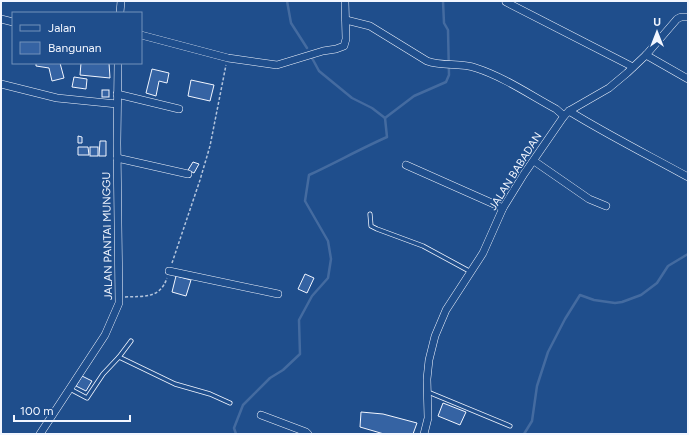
<svg xmlns="http://www.w3.org/2000/svg" width="689" height="435" viewBox="0 0 689 435" font-family="Figtree,sans-serif">
<style>
.lines{fill:none;stroke-linecap:round;stroke-linejoin:round}
.stream{stroke:#446ba0;stroke-width:2.5}
.building{fill:#3563a3;stroke:#f2f6ff}
.lane-casing{stroke:#f2f6ff;stroke-width:5}
.street-casing{stroke:#f2f6ff;stroke-width:8}
.path{stroke:#b3c4dc;stroke-width:1.5;stroke-dasharray:3 2;stroke-linecap:butt}
.lane{stroke:#1f4e8c;stroke-width:3.5}
.street{stroke:#1f4e8c;stroke-width:7}
.labels{text-anchor:middle;stroke-width:3;stroke-linejoin:round;paint-order:stroke}
.street-label{font-size:11px;fill:#f2f6ff;stroke:#1f4e8c}
</style>
<rect width="100%" height="100%" fill="#1f4e8c"/>
<g class="lines">
<g class="stream">
<polyline points="287,1 291,23 307,48"/>
<polyline points="385,118 414,96 446,82 449,75 448,30 444,23 443,1"/>
<path d="M236 434 234 428 243 405 270 378 283 370 300 354 299 320 312 296 328 278 331 259 328 241 305 201 309 175C335 163 360 149 387 137L385 118 372 108 352 98 319 71 312 58"/>
<polyline points="524,434 532,421 537,386 548,352 565,319 580,295 594,300 615,303 622,302 641,295 657,283 668,266 688,254"/>
</g>
</g>
<g class="building">
<polygon points="36,63 60,63 64,78 52,81 49,68 36,66"/>
<polygon points="81,63 109,63 110,78 80,75"/>
<polygon points="152,69 169,73 167,83 159,81 156,96 146,93"/>
<polygon points="74,77 87,79 86,89 72,87"/>
<polygon points="191,80 214,85 210,101 188,96"/>
<rect x="102" y="90" width="7" height="7"/>
<polygon points="78,136 82,137 82,143 78,143"/>
<polygon points="100,141 106,141 106,156 99,156"/>
<polygon points="78,147 88,147 89,155 78,155"/>
<rect x="90" y="147" width="8" height="9"/>
<polygon points="193,162 199,164 194,173 188,170"/>
<polygon points="305,274 314,278 307,293 298,289"/>
<polygon points="176,276 191,280 186,296 172,292"/>
<polygon points="82,376 92,381 86,391 76,386"/>
<polygon points="443,403 466,412 460,425 438,416"/>
<polygon points="361,412 383,414 417,423 413,434 384,434 360,427"/>
</g>
<g class="lines">
<g class="lane-casing">
<g id="lane">
<polyline points="370,214 371,226 377,229 423,246 471,272"/>
<polyline points="119,357 131,341"/>
<polyline points="70,389 87,398 103,374 119,357 175,384 210,394 230,403"/>
<polyline points="428,392 510,426"/>
</g>
</g>
<g class="street-casing">
<g id="street">
<polyline points="506,2 633,67"/>
<polyline points="120,13 121,1"/>
<polyline points="1,19 13,22"/>
<path d="M346 20 370 26 427 61C443 67 460 62 476 68 504 77 530 95 556 109L564 116"/>
<polyline points="141,35 228,58 277,65 323,51 336,49 344,46 346,39 345,1"/>
<polyline points="646,55 688,79"/>
<polyline points="1,84 57,98 117,104"/>
<polyline points="117,94 179,109"/>
<path d="M569 111C608 135 648 155 688 177"/>
<polyline points="117,158 188,174"/>
<polyline points="534,161 589,199 606,206"/>
<polyline points="406,165 503,208"/>
<polyline points="169,271 278,294"/>
<polyline points="261,415 306,432 308,434"/>
<polyline points="40,434 105,335 119,303 117,143 118,63"/>
<polyline points="424,434 428,418 427,379 429,360 435,336 446,310 483,253 503,208 524,174 564,116 569,111 609,88 627,73 646,55 677,19 681,17 688,17"/>
</g>
</g>
<g class="path">
<polyline points="172,263 200,180 210,146 226,65"/>
<path d="M125 297C144 296 160 299 167 278"/>
</g>
<use href="#lane" class="lane"/>
<use href="#street" class="street"/>
</g>
<g class="labels">
<g class="street-label">
<text transform="translate(515 171) rotate(-58)" y="4">JALAN BABADAN</text>
<text transform="translate(107 236) rotate(-91)" y="4">JALAN PANTAI MUNGGU</text>
</g>
</g>
<rect width="689" height="435" fill="none" stroke="#f2f6ff" stroke-width="4"/>
<rect x="12" y="12" width="130" height="52" fill="#1f4e8c" stroke="#7391ba"/>
<rect x="20" y="25" width="20" height="6" fill="#1f4e8c" stroke="#7391ba"/>
<text x="48" y="32" font-size="12" fill="#f2f6ff">Jalan</text>
<rect x="20" y="42" width="20" height="12" fill="#3563a3" stroke="#7391ba"/>
<text x="48" y="52" font-size="12" fill="#f2f6ff">Bangunan</text>
<g transform="translate(657 32)" stroke="#1f4e8c" stroke-width="3" paint-order="stroke">
<path d="M0-3L7 15L0 10L-7 15Z" fill="#f2f6ff"/>
<text y="-6" font-size="11" font-weight="bold" text-anchor="middle" fill="#f2f6ff">U</text>
</g>
<path d="M14 415v6h116v-6" fill="none" stroke="#f2f6ff" stroke-width="2"/>
<text x="20" y="415" font-size="12" fill="#f2f6ff" stroke="#1f4e8c" stroke-width="3" paint-order="stroke">100 m</text>
</svg>
